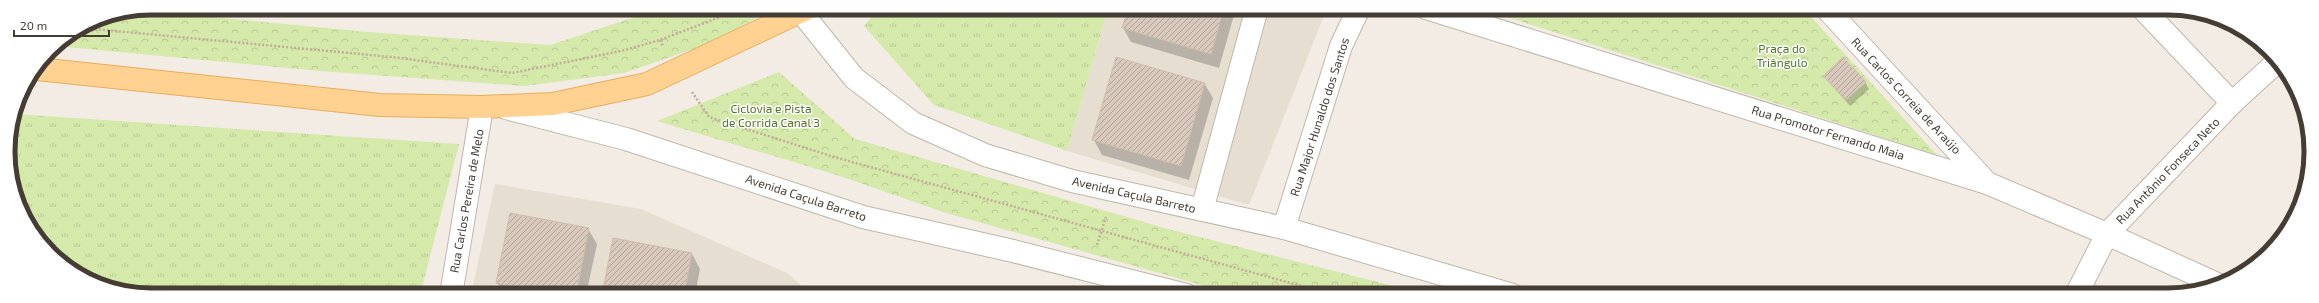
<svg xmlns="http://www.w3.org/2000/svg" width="2319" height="303" viewBox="0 0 2319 303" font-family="'Exo 2',sans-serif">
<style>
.residential{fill:#e7ded2}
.grass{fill:url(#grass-tufts)}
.park{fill:url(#park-crowns)}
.shadow{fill:#0003}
.building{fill:url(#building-hatch);stroke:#cfbdac}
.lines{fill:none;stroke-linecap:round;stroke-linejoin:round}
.minor-casing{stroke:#c1b6a9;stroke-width:24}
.major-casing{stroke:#e7ad5d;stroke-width:24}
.path{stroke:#c0ad97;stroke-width:2.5;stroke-dasharray:2 2;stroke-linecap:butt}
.minor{stroke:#fff;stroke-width:22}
.major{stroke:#ffd291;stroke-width:22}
.labels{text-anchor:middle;stroke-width:3;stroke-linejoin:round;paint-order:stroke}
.park-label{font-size:12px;fill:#4f7825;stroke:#fff}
.street-label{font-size:12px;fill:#453c34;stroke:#fff}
.rim{fill:none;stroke:#453c34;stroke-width:5}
</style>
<defs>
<pattern id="grass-tufts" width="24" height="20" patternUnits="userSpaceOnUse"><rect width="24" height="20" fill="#d5e9ab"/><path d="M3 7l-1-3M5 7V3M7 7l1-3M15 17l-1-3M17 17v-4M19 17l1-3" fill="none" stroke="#b8c994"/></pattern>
<pattern id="park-crowns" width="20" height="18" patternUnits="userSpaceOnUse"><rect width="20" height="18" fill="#d5e9ab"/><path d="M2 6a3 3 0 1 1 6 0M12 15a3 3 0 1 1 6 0" fill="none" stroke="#b8c994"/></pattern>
<pattern id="building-hatch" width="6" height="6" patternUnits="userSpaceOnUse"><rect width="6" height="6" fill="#d8c9bc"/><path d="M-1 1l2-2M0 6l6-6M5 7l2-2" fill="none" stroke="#b1a49a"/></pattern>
</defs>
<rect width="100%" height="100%" fill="#f3ece4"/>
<g class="residential">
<polygon points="1108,8 1327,8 1249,205 1067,151"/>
<polygon points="495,184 641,209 787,273 812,295 471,295"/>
</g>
<g class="grass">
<polygon points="879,8 1108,8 1067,151 934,105 864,26"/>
<polygon points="15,114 459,144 420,295 142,295 88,280 43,246 16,197 9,149"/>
</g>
<g class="park">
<polygon points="662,8 776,8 702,46 624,73 524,86 320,71 56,46 97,19 141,10 367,32 550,45"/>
<polygon points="1479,8 1803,8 1937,155"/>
<polygon points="779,72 855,139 1172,230 1429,295 1237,295 943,212 840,176 657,121"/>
</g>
<g class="shadow">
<polygon points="1129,8 1236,8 1219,68 1131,42 1123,28"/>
<polygon points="1824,76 1865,82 1869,89 1850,106"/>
<polygon points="1204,83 1213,98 1189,180 1102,155 1094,140"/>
<polygon points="588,229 597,244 586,295 504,295 497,282"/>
<polygon points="692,254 700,269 695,295 603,295"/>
</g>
<g class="building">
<polygon points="1128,8 1224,8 1211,54 1122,28"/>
<polygon points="1116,57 1205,83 1181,166 1092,140"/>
<polygon points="1843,57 1866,82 1846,100 1823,76"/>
<polygon points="510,213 589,228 576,295 558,295 496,283"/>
<polygon points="613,238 692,253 684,295 602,295"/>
<polygon points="763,286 768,295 749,295"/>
</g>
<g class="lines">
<g class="minor-casing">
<g id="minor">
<polyline points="1426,8 1987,183 2107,234 2219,285"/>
<polyline points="1826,8 1986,182"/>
<polyline points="2142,8 2232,103"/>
<polyline points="802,13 854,78 913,123 985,155 1072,181 1284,228 1513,295"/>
<polyline points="506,108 626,139 863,217 1013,251 1186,295"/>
<polyline points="1202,210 1257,8"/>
<polyline points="1284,228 1341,46 1359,8"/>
<polyline points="451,295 482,107"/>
<polyline points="2076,295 2107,234 2232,103 2278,61"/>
</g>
</g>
<g class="major-casing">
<polyline id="major" points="37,69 380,105 482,107 553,104 647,84 808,8"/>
</g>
<g class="path">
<polyline points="83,28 392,57 512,73 621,51 660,40 720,17"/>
<polyline points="660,40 663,46"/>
<polyline points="692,92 709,117 834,157 1334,295"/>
<polyline points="1097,245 1106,217"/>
</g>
<use href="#minor" class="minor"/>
<use href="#major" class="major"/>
</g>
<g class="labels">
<g class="park-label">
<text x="1782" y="53">Praça do<tspan x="1782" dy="14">Triângulo</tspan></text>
<text x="771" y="113">Ciclovia e Pista<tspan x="771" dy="14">de Corrida Canal 3</tspan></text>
</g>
<g class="street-label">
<text transform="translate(1906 96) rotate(47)" y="4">Rua Carlos Correia de Araújo</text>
<text transform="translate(1320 117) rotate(-72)" y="4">Rua Major Hunaldo dos Santos</text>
<text transform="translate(1828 133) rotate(17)" y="4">Rua Promotor Fernando Maia</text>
<text transform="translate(2168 171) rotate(-46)" y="4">Rua Antônio Fonseca Neto</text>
<text transform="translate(1134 195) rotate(13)" y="4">Avenida Caçula Barreto</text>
<text transform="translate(806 198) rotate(18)" y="4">Avenida Caçula Barreto</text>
<text transform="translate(467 201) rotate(-80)" y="4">Rua Carlos Pereira de Melo</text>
</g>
</g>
<path d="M0 0H2319V303H0ZM151 15H2168A136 136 0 0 1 2304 151V152A136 136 0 0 1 2168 288H151A136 136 0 0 1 15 152V151A136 136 0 0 1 151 15Z" fill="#fff" fill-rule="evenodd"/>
<path class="rim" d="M151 15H2168A136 136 0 0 1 2304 151V152A136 136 0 0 1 2168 288H151A136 136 0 0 1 15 152V151A136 136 0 0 1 151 15Z"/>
<path d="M14 30v6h95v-6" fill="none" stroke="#453c34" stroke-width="2"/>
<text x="20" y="30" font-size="12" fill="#453c34" stroke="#ffffff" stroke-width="3" paint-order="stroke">20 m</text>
</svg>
